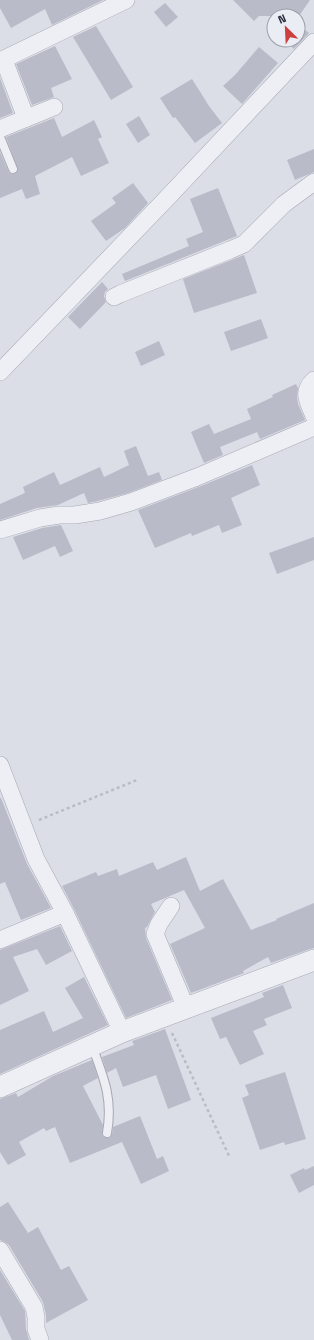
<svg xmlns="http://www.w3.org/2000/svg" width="314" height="1340" viewBox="0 0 314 1340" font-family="'Space Grotesk',sans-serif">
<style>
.building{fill:#b9bcc8}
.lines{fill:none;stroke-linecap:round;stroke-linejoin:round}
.service-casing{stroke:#a4a8b3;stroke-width:10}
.minor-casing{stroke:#a4a8b3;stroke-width:18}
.tertiary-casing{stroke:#a4a8b3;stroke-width:22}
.path{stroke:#babcc4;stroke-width:2.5;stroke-dasharray:3 3;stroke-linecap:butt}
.service{stroke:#eeeff4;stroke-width:8}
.minor{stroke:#eeeff4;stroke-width:17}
.tertiary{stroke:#eeeff4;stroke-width:21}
</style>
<rect width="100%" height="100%" fill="#dbdee6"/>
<g class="building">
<polygon points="0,0 103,0 52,25 45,9 11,28 0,8"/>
<polygon points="233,0 310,0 299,16 259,16 254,21"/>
<polygon points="165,3 178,17 166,27 154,12"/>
<polygon points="298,25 299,25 309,33 294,49 285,41 286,40 298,40"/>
<polygon points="96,26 133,87 111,100 73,37"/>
<polygon points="55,46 72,79 51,88 54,97 32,105 16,64"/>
<polygon points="259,47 278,63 242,104 223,86 235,75"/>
<polygon points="0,78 13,113 0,118"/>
<polygon points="192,79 209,106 222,123 195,143 175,117 173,118 160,98"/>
<polygon points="139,116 150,135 138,143 126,124"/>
<polygon points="54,118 62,137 94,120 102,137 98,139 109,163 81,176 72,157 35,176 40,194 26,199 22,189 0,198 0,152 9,173 15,174 18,169 6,137"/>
<polygon points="314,149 314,172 295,180 287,160"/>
<polygon points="133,183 148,203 125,228 106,241 91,221 116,203 112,198"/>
<polygon points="218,188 237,236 125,281 122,274 189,246 186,239 203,232 190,199"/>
<polygon points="244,255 257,293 194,313 183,279"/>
<polygon points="102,282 108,289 105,292 104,296 106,302 80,329 68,317"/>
<polygon points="261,319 268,338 231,351 224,332"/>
<polygon points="159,341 165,355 141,366 135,352"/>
<polygon points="296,384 298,388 297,397 298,404 305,420 260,439 257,432 220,447 223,455 204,463 191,432 209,424 214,434 251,419 247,409 273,397 272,395"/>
<polygon points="136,446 148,476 159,472 162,480 128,493 98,501 88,503 84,493 58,505 37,508 0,520 0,504 25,493 23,487 54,472 60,485 100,467 104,477 129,465 124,451"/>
<polygon points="252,465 260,485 231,498 242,525 222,533 219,525 192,536 191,533 155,548 138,510 201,486"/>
<polygon points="61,525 73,551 60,557 55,546 23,560 13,537 42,528"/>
<polygon points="314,537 314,560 277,574 269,553"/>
<polygon points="0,798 1,798 27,864 51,908 21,920 5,882 0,884"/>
<polygon points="186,857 200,891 223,879 251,930 277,920 276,919 314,903 314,948 310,949 271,963 268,957 243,971 244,973 191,993 170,944 205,928 184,890 151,904 155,912 147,927 145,928 146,938 172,1000 126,1018 74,909 62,886 96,872 98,876 117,869 119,876 153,862 157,870"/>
<polygon points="60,926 72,951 46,965 37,949 13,957 29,991 0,1005 0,950"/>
<polygon points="84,977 108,1025 0,1074 0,1030 44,1011 53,1032 83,1018 65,988"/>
<polygon points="283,985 292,1008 264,1019 267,1025 253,1031 264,1054 240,1065 226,1037 220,1039 211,1018 264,997 262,993"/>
<polygon points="165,1029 191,1100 168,1109 156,1075 123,1087 116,1068 107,1073 102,1057 134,1045 132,1041"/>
<polygon points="92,1060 98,1078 83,1086 103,1125 102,1135 106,1138 109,1138 112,1134 113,1127 140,1116 157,1159 163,1156 169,1171 141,1184 122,1142 70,1163 55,1127 46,1131 44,1128 19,1142 26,1155 8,1165 0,1152 0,1099 16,1093 18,1097 53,1076"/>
<polygon points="285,1072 306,1139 285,1145 284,1142 260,1150 242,1098 249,1095 245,1085"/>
<polygon points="314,1166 314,1185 299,1193 290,1175 304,1168 305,1170"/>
<polygon points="8,1202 28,1233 38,1227 61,1270 69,1266 88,1300 46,1323 46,1315 43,1302 9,1245 5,1242 0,1240 0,1207"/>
<polygon points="0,1270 25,1311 26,1329 29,1340 12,1340 0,1315"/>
</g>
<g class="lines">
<g class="service-casing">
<g id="service">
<polyline points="0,137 13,169"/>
<path d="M92 1046C104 1078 113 1099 107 1133"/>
</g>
</g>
<g class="minor-casing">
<g id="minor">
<polyline points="4,60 26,118"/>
<polyline points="0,61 126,0"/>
<polyline points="0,129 54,107"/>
<polyline points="114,297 120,294 230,250 244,244 284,204 314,182"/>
<polyline points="0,372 168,197 314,42"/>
<path d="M314 380C301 392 308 401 314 416"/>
<polyline points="0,530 40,518 59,515 75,515 100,511 131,502 197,477 314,427"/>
<polyline points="0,765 36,859 65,913"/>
<polyline points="171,906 159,924 155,934 186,1008"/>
<polyline points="0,940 65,913 122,1032"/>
<polyline points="0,1250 34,1307 36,1317 36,1329 40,1340"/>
</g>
</g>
<g class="tertiary-casing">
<polyline id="tertiary" points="0,1087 122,1032 314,960"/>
</g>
<g class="path">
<polyline points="39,820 137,780"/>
<polyline points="172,1033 230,1158"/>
</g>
<use href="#service" class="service"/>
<use href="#minor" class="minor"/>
<use href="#tertiary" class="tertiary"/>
</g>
<g transform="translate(286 28) rotate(336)"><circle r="19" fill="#eaedf4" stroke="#9b9faa"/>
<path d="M0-3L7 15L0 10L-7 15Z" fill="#cd3e3e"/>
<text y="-6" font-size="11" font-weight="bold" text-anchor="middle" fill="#252a3c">N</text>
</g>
</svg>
